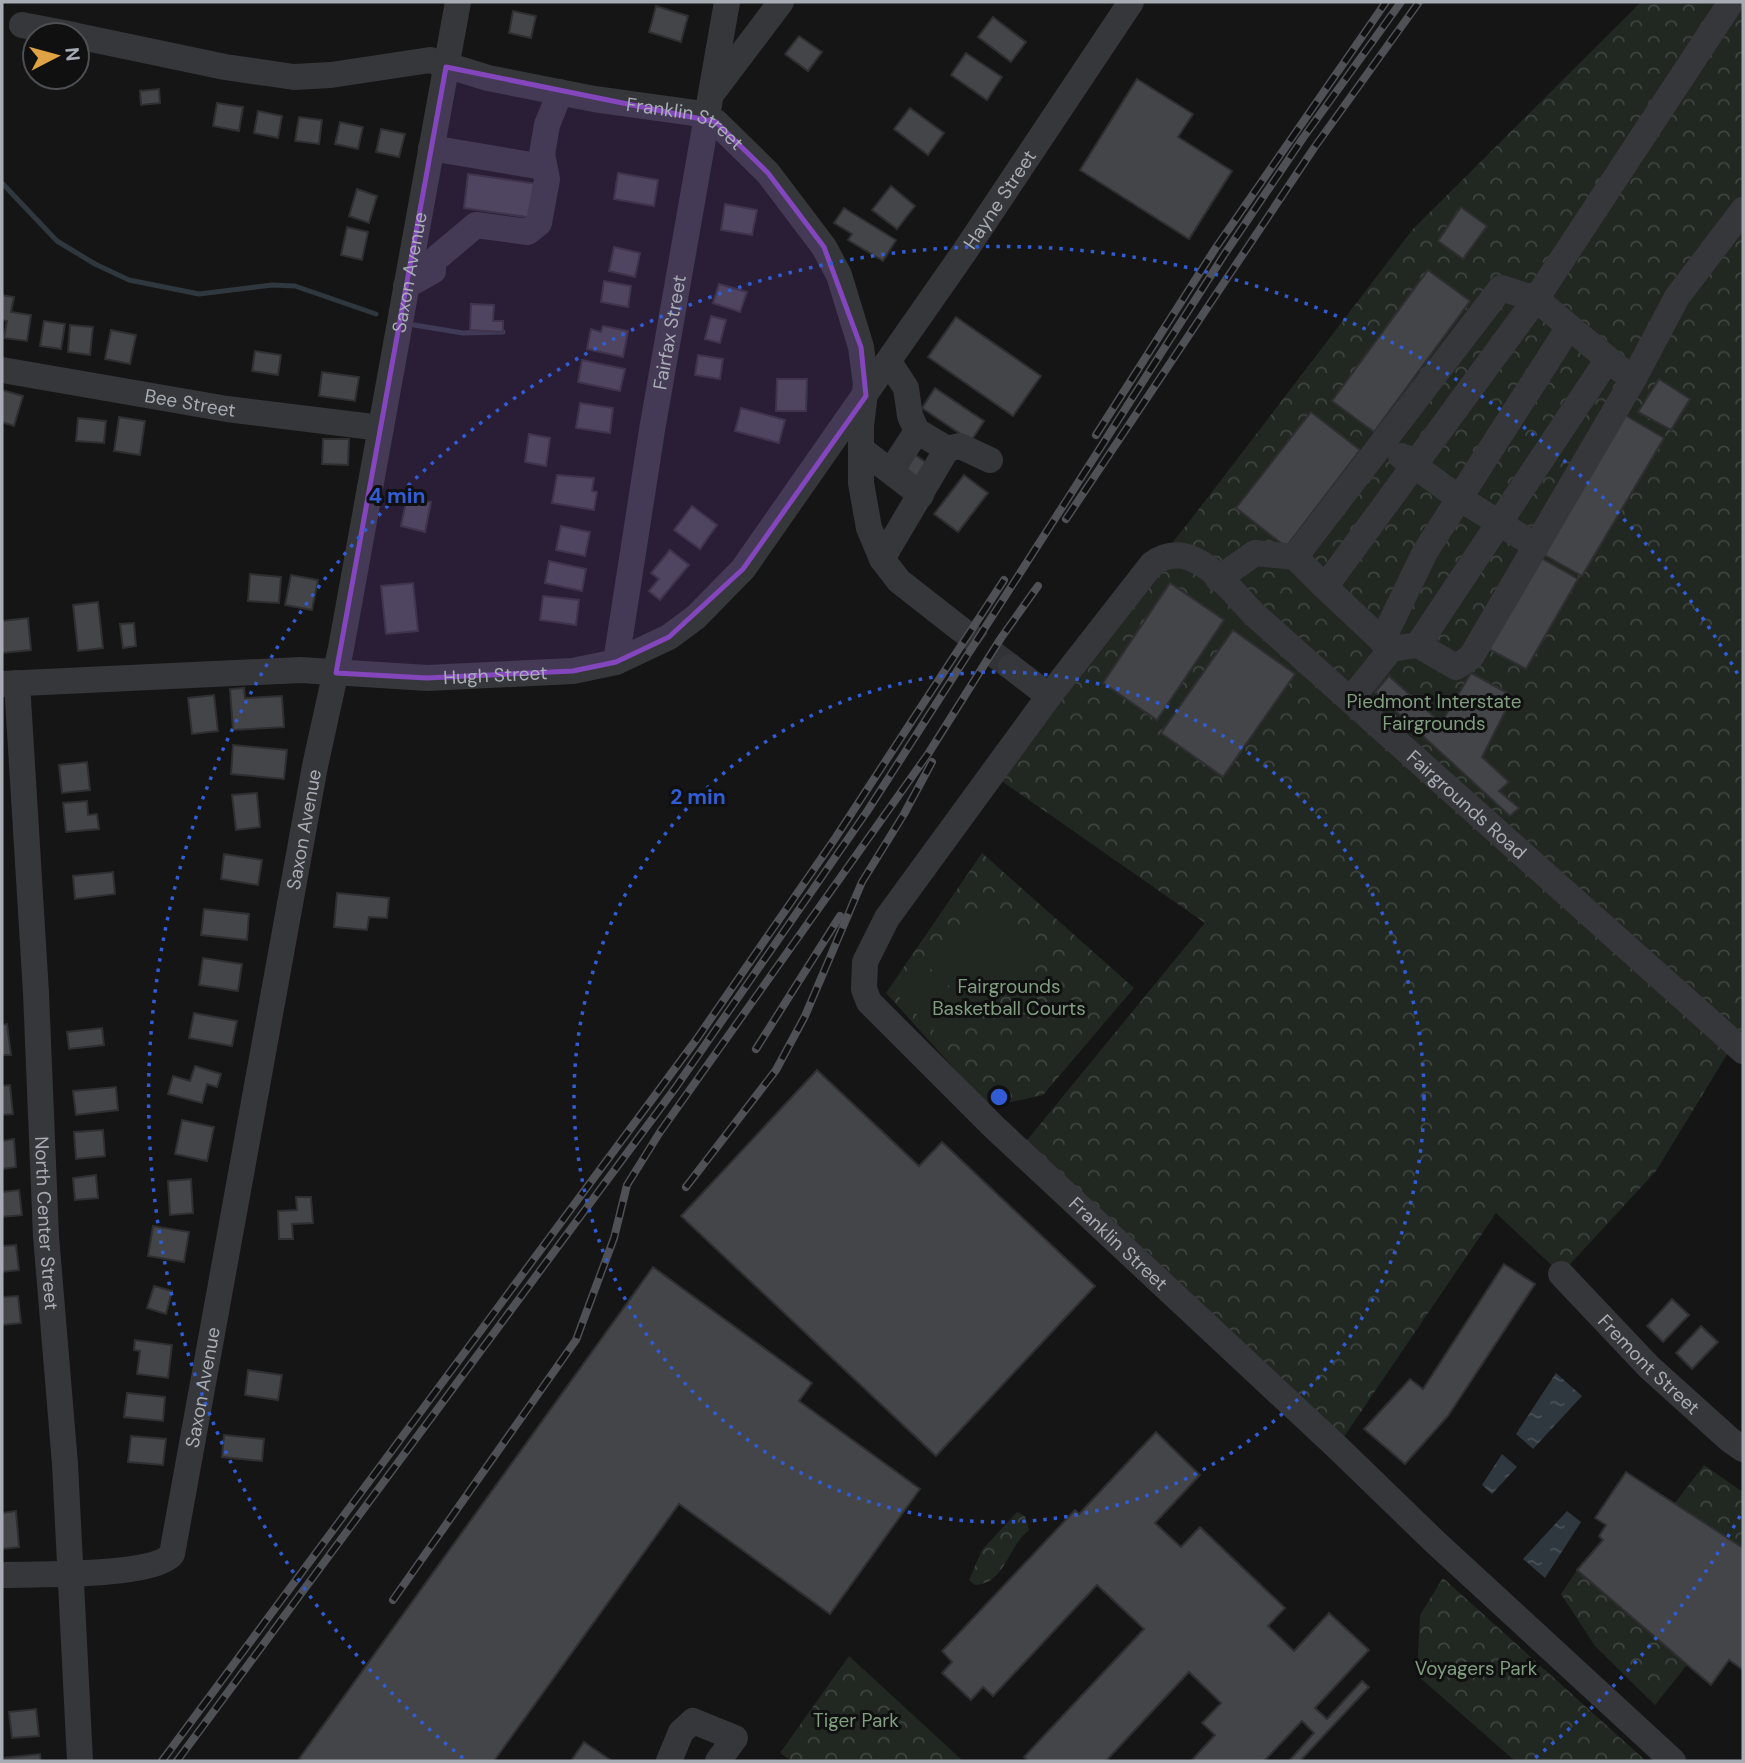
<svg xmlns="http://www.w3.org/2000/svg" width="1745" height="1763" viewBox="0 0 1745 1763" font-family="'DM Sans',sans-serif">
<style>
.park{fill:url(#park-crowns)}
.pitch{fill:#212822}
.water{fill:url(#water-ripples)}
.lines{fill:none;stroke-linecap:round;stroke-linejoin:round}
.stream{stroke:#2f383e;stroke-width:5}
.building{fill:#444549;stroke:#2f2f32;stroke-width:2}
.minor-tunnel{stroke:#323336;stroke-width:26;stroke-dasharray:26 13;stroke-linecap:butt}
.minor{stroke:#36373b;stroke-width:26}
.rail-casing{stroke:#4f5156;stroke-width:8}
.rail{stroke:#101011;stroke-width:5;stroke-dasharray:16;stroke-linecap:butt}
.marked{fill:#8446bd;fill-opacity:0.2;stroke:#8446bd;stroke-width:5;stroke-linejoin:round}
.ring{fill:none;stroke:#325cd3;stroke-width:3.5;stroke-dasharray:3.5 7}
.labels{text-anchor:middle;stroke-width:6;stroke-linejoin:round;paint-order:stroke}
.street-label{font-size:19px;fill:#a8adb5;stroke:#101011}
.park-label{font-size:19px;fill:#819e81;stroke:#101011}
.centre{fill:#325cd3;stroke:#101011;stroke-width:3.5}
.ring-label{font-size:21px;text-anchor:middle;font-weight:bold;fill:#325cd3;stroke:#101011;stroke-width:6;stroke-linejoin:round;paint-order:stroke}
</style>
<defs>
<pattern id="park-crowns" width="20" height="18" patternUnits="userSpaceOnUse" patternTransform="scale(1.75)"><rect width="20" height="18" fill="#212822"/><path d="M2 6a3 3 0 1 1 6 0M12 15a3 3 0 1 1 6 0" fill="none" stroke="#3e4440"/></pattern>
<pattern id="water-ripples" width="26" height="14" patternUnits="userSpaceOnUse" patternTransform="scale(1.75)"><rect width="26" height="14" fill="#2f383e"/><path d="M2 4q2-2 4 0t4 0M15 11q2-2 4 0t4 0" fill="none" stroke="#4a5258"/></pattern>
</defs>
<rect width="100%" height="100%" fill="#151516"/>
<g class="park">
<polygon points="1641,2 1743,2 1743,1051 1734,1043 1656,1171 1561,1274 1496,1213 1337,1447 1019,1150 1205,923 993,775 1049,696 1192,518 1413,229"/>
<polygon points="982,853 1134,988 1043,1095 989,1107 886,993"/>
<polygon points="1704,1465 1743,1492 1743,1548 1675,1503"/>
<path d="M1017 1512 1025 1516 1029 1530C1008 1546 1005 1584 975 1585L969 1580 982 1550Z"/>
<polygon points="1577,1570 1687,1665 1655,1705 1595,1646 1561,1594"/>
<polygon points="1443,1578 1646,1761 1515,1761 1417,1675 1420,1615"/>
<polygon points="849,1656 963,1761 792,1761 780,1753"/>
</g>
<g class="pitch">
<polygon points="982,905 1034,955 1008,983 956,933"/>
<polygon points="953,935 1005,985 978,1013 926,964"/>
<polygon points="924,967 976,1017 949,1045 897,995"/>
</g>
<g class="water">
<polygon points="1556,1373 1582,1396 1533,1449 1516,1434"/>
<polygon points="1502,1454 1517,1467 1492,1494 1482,1485"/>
<polygon points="1567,1511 1581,1522 1545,1578 1523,1559"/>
</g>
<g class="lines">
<g class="stream">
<polyline points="2,183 57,241 95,264 129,280 199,294 272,285 295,286 376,314"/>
<polyline points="414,325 463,333 503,332"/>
</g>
</g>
<g class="building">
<polygon points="656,6 688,16 681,42 649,32"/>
<polygon points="513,11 536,16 531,38 509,33"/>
<polygon points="993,17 1026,42 1011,62 978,37"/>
<polygon points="799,36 822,52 808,71 785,54"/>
<polygon points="966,53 1002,77 987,100 951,75"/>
<polygon points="1137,79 1193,114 1178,137 1232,171 1189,239 1080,170"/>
<polygon points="159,89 160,103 141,105 140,91"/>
<polygon points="217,103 243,107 239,131 213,126"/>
<polygon points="910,108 944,133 928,155 894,129"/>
<polygon points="258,111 282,116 278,138 254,133"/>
<polygon points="299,117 322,120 319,144 295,141"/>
<polygon points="340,122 363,127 358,149 335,144"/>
<polygon points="381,129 405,134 399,157 376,152"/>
<polygon points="618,173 658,180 654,206 614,199"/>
<polygon points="468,174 538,184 533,218 464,208"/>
<polygon points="891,186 915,206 897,229 872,210"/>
<polygon points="357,189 377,196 369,223 349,216"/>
<polygon points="725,204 757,210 752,235 721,230"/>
<polygon points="1461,207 1487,226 1463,259 1438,241"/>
<polygon points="844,208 896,240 883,261 848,240 852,234 834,223"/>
<polygon points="347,227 368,232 362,260 341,255"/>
<polygon points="614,247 640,253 635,277 609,271"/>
<polygon points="1428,270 1470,301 1374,432 1332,401"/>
<polygon points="604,281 631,286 628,307 601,302"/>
<polygon points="719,284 747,292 740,312 713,303"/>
<polygon points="2,295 14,297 11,312 31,315 27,341 4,338 7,321 2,320"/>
<polygon points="471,304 494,305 493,321 503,321 503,332 470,330"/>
<polygon points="711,316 726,320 720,343 705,339"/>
<polygon points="956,317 1041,376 1013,416 928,357"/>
<polygon points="44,321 65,324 61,349 40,346"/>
<polygon points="70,325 93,327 90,355 68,352"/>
<polygon points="603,326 628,331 623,357 587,349 591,329 601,332"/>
<polygon points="111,330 136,335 130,364 105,359"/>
<polygon points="255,351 281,355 278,375 252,371"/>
<polygon points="698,355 723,359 720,379 695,375"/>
<polygon points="582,360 625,369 620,391 578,382"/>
<polygon points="322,372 359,377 355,401 319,396"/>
<polygon points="777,379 807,379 806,411 776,411"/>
<polygon points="1659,379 1690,399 1671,430 1638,412"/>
<polygon points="935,388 984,421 971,441 922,408"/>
<polygon points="2,390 23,396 14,426 2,422"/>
<polygon points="580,403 613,408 610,433 576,428"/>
<polygon points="741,408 785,420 779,443 735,431"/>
<polygon points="1311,412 1360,450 1286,547 1236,508"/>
<polygon points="1623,414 1664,438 1582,576 1539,552"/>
<polygon points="119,417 145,421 140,455 114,451"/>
<polygon points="78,418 106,421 104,443 76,441"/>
<polygon points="529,434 550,438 546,466 525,462"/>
<polygon points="323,439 349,439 348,465 322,464"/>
<polygon points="913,453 928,464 915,484 900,473"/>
<polygon points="557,475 594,478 592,491 597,492 594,510 552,503"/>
<polygon points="964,475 988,493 958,532 934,514"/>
<polygon points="407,497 431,502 425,532 401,526"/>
<polygon points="692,506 717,525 700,549 674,530"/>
<polygon points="561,526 590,532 585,556 556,550"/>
<polygon points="670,550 689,565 660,600 649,591 659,579 651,573"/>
<polygon points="1541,558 1578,579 1526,669 1487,648"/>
<polygon points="549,561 586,569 582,591 545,583"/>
<polygon points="250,574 281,577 279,603 248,601"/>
<polygon points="291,575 318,580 312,610 285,605"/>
<polygon points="413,583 418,631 386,634 381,586"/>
<polygon points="1170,583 1224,620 1157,720 1103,683"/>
<polygon points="543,596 579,600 576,625 540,620"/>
<polygon points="98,602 103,648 78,651 73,605"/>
<polygon points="28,618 31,650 2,653 2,621"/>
<polygon points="134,623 136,646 123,648 120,624"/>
<polygon points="1233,630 1295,674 1223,777 1161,733"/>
<polygon points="1471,673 1513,696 1482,757 1509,782 1499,791 1519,808 1510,816 1375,692 1389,676 1441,723"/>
<polygon points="244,688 245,698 282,696 284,727 233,730 230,689"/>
<polygon points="214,695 218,731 192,734 188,698"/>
<polygon points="233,745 287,750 284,779 231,774"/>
<polygon points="87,762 90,790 62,793 59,765"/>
<polygon points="257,793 260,827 236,830 232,795"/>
<polygon points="87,801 88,815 97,814 99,829 66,832 63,803"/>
<polygon points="224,854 262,860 258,885 221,879"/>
<polygon points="113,872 115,894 75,899 73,876"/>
<polygon points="337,893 389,898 387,918 369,917 367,930 334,927"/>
<polygon points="204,909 249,914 247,940 201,935"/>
<polygon points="203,958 242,964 238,991 199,985"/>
<polygon points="194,1013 237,1021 232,1046 189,1038"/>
<polygon points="7,1024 11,1055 2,1055 2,1025"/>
<polygon points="102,1028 104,1045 69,1049 67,1032"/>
<polygon points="195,1066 221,1074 217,1087 207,1084 202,1103 168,1094 173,1076 190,1081"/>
<polygon points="817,1070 919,1166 942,1142 1095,1286 936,1456 681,1216"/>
<polygon points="10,1085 13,1114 2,1115 2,1086"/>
<polygon points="116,1087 118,1110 76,1115 73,1091"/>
<polygon points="182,1120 214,1127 207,1161 175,1154"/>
<polygon points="103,1130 105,1156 76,1159 74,1132"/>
<polygon points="14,1139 16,1167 2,1169 2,1141"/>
<polygon points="96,1175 98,1198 75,1200 73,1178"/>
<polygon points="191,1179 193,1213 170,1215 168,1181"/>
<polygon points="19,1190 22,1215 2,1217 2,1192"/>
<polygon points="296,1197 311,1197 313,1223 292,1224 293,1239 279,1239 278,1211 297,1210"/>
<polygon points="153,1226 189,1232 184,1262 148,1256"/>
<polygon points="16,1245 19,1270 2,1272 2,1246"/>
<polygon points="1504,1264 1535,1284 1448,1416 1405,1464 1364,1429 1410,1379 1423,1389"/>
<polygon points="653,1267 812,1383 799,1401 920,1489 830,1614 679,1504 494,1761 303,1761 299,1759"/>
<polygon points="154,1286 172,1291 166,1314 147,1308"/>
<polygon points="18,1296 21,1323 2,1325 2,1297"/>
<polygon points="1672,1299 1689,1315 1663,1342 1647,1326"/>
<polygon points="1701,1326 1718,1342 1692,1369 1676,1353"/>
<polygon points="135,1340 172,1345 168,1378 137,1374 140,1351 134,1350"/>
<polygon points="248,1370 282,1375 278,1400 245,1395"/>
<polygon points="127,1393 165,1397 163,1421 124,1417"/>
<polygon points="1156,1432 1200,1475 1155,1523 1181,1547 1200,1527 1285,1608 1268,1626 1294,1651 1329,1613 1369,1650 1315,1708 1327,1719 1362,1681 1369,1687 1300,1761 1289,1761 1314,1733 1302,1721 1264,1761 1191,1761 1215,1735 1202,1723 1221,1703 1189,1672 1106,1761 1028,1761 1024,1757 1144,1629 1097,1585 993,1696 983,1687 971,1700 942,1673 952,1662 942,1651 1075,1510 1079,1514"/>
<polygon points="224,1435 264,1439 262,1461 222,1457"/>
<polygon points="131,1436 166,1439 163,1465 128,1462"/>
<polygon points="1626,1472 1743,1548 1743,1670 1729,1660 1711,1685 1577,1570 1603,1540 1599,1536 1606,1525 1595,1518"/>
<polygon points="16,1511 19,1547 2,1549 2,1513"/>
<polygon points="36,1709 39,1736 12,1738 9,1712"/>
<polygon points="584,1742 612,1761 571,1761"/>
<polygon points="40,1754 41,1761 3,1761 3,1758"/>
</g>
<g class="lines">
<polyline class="minor-tunnel" points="959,628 1011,667"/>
<g class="minor">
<polyline points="22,25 74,35"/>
<path id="s1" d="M77 36 225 67 294 77 331 75 430 60 488 78 594 99 695 113 716 122 768 173 824 247 839 275 861 347 866 384 861 426V483L869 528 882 559 899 581 959 628"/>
<polyline points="713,92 781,2"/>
<polyline points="431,148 543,167"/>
<polyline points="406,286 433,271 433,261 476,225 528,232 539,223 547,179 542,154 547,125 560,92"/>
<path id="s2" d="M2 370 227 409 381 428"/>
<polyline points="1633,380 1536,299 1731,2"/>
<polyline points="861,449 921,495"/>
<polyline points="947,449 960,446 990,460"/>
<polyline points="1401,456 1459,498 1536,546"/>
<polyline points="891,471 917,431"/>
<polyline points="882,559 947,449 917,431 910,416 906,388 889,362"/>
<polyline points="1218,579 1255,553 1295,557"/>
<polyline points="1325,587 1295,557 1501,288 1536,299 1325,587 1391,649"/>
<polyline points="1382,641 1425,552 1569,327"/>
<polyline points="1418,645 1608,359"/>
<path id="s3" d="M616 662 652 430 727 2"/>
<path id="s4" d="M1011 667 1049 696 887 918 865 962 864 989 869 1002 994 1127 1337 1447 1434 1541 1673 1761"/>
<path id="s5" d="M17 683 36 993 46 1236 65 1464 80 1761"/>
<path id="s6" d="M2 684 301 670 427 678 573 671 616 662 669 637 696 617 743 569 965 251 1131 2"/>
<path id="s7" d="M1049 696 1152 564C1193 534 1229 590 1256 616L1743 1051"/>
<polyline points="1351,699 1391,649 1418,645 1456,667 1471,657 1633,380 1677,297 1743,210"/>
<path id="s8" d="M1561 1274 1649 1367 1730 1440 1743 1449"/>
<path id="s9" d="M2 1575C34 1574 154 1577 172 1554L315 766 341 648 458 2"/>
<polyline points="669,1761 681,1732 693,1721 735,1738 718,1761"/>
</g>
<g class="rail-casing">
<g id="rail">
<polyline points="1096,435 1215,249 1386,2"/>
<polyline points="1066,519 1314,148 1419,2"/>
<polyline points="756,1049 840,916"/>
<polyline points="686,1187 776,1070 805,1016 862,882 904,814 932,762"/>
<polyline points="393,1600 576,1340 614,1238 627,1185 660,1132 928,754 1001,638 1038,586"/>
<polyline points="162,1761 696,1040 836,837 1004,580"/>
<polyline points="177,1761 676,1087 868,810 1224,255 1303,138 1401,2"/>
</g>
</g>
<use href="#rail" class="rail"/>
</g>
<path class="marked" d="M446 67 716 122 768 173 824 247 861 347 866 396 743 569 669 637 616 662 573 671 427 678 336 673Z"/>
<g class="ring">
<circle cx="999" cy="1097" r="425"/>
<path d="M1740 1516A851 851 0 0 1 1535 1758M463 1758A851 851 0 1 1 1740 678"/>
</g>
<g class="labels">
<g class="street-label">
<text dy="7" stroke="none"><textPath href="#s1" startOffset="623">Franklin Street</textPath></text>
<text dy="7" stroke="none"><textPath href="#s6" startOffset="1225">Hayne Street</textPath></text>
<text dy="7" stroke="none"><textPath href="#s9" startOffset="1477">Saxon Avenue</textPath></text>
<text dy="7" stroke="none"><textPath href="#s3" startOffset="334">Fairfax Street</textPath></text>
<text dy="7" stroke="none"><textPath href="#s2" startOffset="191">Bee Street</textPath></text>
<text dy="7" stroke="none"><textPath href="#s6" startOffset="494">Hugh Street</textPath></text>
<text dy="7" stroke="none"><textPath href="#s7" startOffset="579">Fairgrounds Road</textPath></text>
<text dy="7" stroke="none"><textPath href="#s9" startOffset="910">Saxon Avenue</textPath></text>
<text dy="7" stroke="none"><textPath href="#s5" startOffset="541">North Center Street</textPath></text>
<text dy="7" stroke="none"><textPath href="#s4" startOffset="760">Franklin Street</textPath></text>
<text dy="7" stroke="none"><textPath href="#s8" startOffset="126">Fremont Street</textPath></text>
<text dy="7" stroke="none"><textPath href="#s9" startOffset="343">Saxon Avenue</textPath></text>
</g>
<g class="park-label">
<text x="1434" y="708">Piedmont Interstate<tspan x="1434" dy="22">Fairgrounds</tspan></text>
<text x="1009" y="993">Fairgrounds<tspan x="1009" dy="22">Basketball Courts</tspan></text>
<text x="1476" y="1675">Voyagers Park</text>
<text x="856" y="1727">Tiger Park</text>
</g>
</g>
<circle cx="999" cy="1097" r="10" class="centre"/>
<g class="ring-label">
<text x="397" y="503">4 min</text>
<text x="698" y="804">2 min</text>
</g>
<rect width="1745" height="1763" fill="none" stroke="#a8adb5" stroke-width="7"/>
<g transform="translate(56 56) rotate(84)"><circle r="33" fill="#101011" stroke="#4d4f53" stroke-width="2"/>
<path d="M0-5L12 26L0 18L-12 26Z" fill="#dfa244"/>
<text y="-10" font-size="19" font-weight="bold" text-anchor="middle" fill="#a8adb5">N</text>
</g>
</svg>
